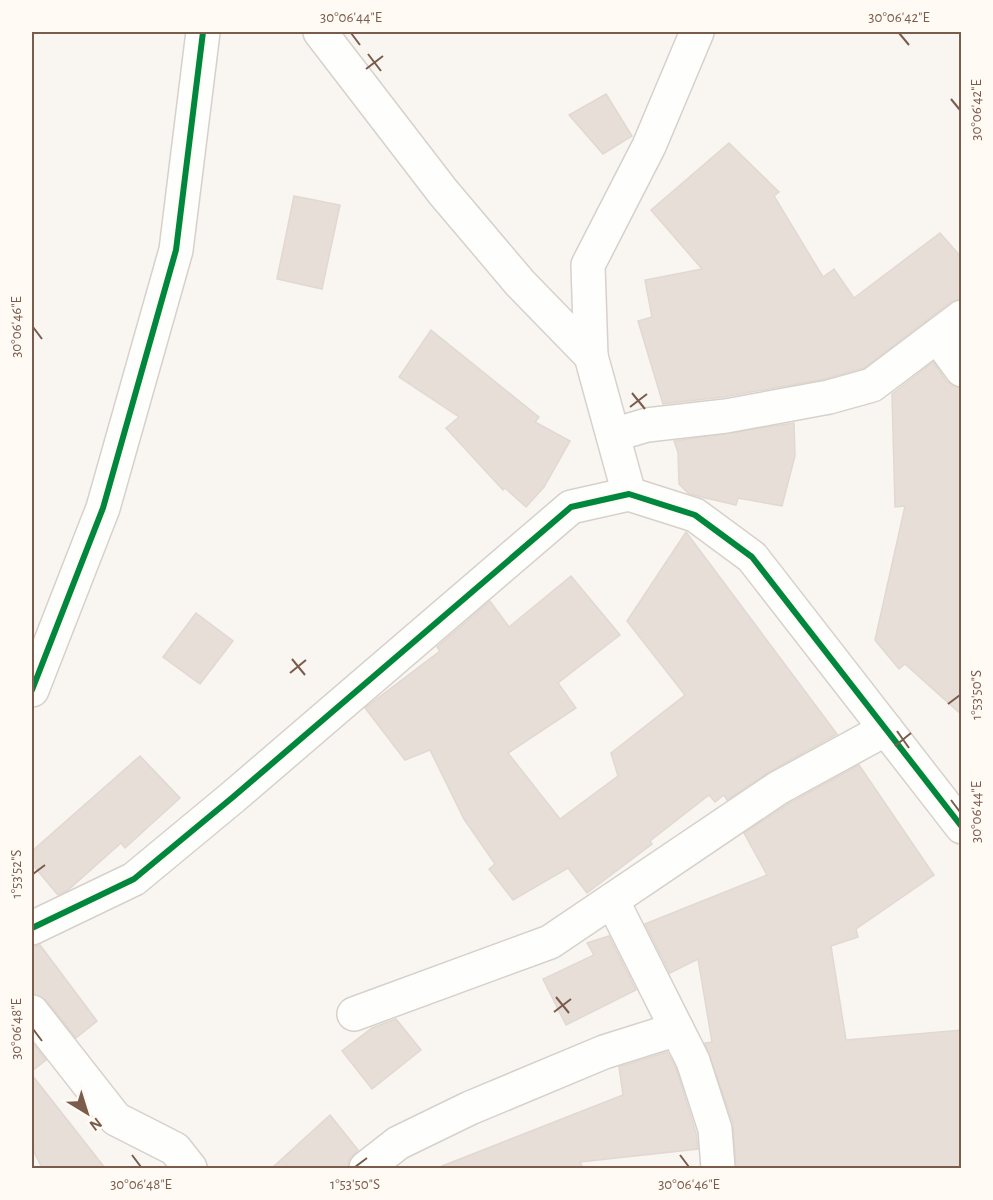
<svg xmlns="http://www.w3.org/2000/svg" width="993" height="1200" viewBox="0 0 993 1200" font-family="'Alegreya Sans',sans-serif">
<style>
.building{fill:#e6ded7;stroke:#e2d8d2;stroke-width:1.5}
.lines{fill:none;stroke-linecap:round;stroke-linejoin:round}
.minor-casing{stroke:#d7d1cb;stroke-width:36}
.minor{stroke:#fefefd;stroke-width:33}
.cycleway-casing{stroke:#fffaf3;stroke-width:10}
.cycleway{stroke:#00873e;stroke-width:6}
.ticks{fill:none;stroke:#7a5c4d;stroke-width:2}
.neatline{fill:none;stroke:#7a5c4d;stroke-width:2}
.ticks-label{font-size:15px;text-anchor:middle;fill:#7a5c4d}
</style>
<rect width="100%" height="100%" fill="#f9f5f0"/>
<g class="building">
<polygon points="606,94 632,136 603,154 569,115"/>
<polygon points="729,143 779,192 774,196 823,277 834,269 854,298 940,233 962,258 962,299 951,302 864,368 825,379 723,397 663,404 638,321 652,317 645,280 702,269 651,210"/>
<polygon points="294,196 340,205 322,289 277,279"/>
<polygon points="431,330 539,417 535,422 570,441 544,487 526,507 505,488 503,490 446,428 459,417 399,377"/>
<polygon points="933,362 947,382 962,388 962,715 905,664 899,669 875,640 905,506 895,507 892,394"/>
<polygon points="794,423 795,456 782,506 738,498 736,505 689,494 679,484 678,452 674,441"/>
<polygon points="686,532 837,734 769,772 727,800 724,795 715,802 709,795 650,841 652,844 587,893 568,868 513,900 489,869 495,864 464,819 430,750 405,760 365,708 440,651 437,647 490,601 509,627 571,576 620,635 558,683 576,708 508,753 560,819 618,776 611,753 685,695 627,621"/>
<polygon points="196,613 233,641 200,684 163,657"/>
<polygon points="140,756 180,798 125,848 121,843 68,890 58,895 32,864 32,851"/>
<polygon points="859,765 934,875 856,929 858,937 831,946 846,1040 962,1030 962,1168 736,1168 733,1123 705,1043 712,1042 698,959 670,973 645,924 767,875 744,833 788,804"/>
<polygon points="609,936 636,990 566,1025 543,979 594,955 587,943"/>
<polygon points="40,945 97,1021 76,1038 46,1000 32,994 32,947"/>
<polygon points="396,1019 421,1050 372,1089 342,1051 372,1028"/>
<polygon points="32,1042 46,1060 32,1071"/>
<polygon points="667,1052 676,1068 696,1133 698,1149 580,1162 583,1168 442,1168 442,1166 623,1095 619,1067"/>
<polygon points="32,1075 105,1168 42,1168 32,1148"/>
<polygon points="330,1115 358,1150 349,1160 348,1168 272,1168"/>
</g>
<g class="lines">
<g class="minor-casing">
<g id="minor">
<polyline points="320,32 443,192 520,283 591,356 629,494"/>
<polyline points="937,336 962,370"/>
<polyline points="591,356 588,265 649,146 697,32"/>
<polyline points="613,435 647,425 726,416 829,397 872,385 962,317"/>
<polyline points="32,690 103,508 176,250 203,32"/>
<polyline points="612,900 693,1061 715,1129 718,1168"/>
<polyline points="32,928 134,879 233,797 571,507 629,494 695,515 752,557 962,827"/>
<polyline points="32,1012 116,1119 175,1149 190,1168"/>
<polyline points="354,1014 550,942 778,788 886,729"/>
<polyline points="366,1168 398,1143 470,1108 604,1052 677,1029"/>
</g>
</g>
<use href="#minor" class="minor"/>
<g class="cycleway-casing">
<g id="cycleway">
<polyline points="32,690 103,508 176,250 203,32"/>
<polyline points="32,928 134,879 233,797 571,507 629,494 695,515 752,557 962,827"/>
</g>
</g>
<use href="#cycleway" class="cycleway"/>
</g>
<path class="ticks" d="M351 33 360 45M899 33 909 45M368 54 381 71M366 69 383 56M951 99 960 110M33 327 42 339M632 393 645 409M630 407 647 394M292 659 305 675M290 673 306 660M948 704 960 695M897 731 909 748M895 746 911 733M951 800 960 812M33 874 45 865M556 997 569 1013M554 1012 571 999M33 1029 42 1041M132 1155 141 1167M680 1155 689 1167M355 1167 367 1158"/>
<rect width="993" height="1200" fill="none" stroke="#fffaf3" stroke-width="66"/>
<g transform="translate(87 1113) rotate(142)" stroke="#fffaf3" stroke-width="4.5" paint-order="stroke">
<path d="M0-4.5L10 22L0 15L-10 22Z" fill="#7a5c4d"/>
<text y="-9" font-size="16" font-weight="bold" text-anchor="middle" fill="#7a5c4d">N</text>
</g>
<rect x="33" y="33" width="927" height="1134" class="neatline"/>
<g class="ticks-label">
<text x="351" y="22">30°06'44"E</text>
<text x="899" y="22">30°06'42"E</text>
<text transform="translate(976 110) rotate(-90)" y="5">30°06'42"E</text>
<text transform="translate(16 327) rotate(-90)" y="5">30°06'46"E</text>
<text transform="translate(976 695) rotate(-90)" y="5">1°53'50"S</text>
<text transform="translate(976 812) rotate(-90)" y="5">30°06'44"E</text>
<text transform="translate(16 874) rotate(-90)" y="5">1°53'52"S</text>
<text transform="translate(16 1029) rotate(-90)" y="5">30°06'48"E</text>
<text x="141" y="1189">30°06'48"E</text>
<text x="355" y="1189">1°53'50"S</text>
<text x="689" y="1189">30°06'46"E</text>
</g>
</svg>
